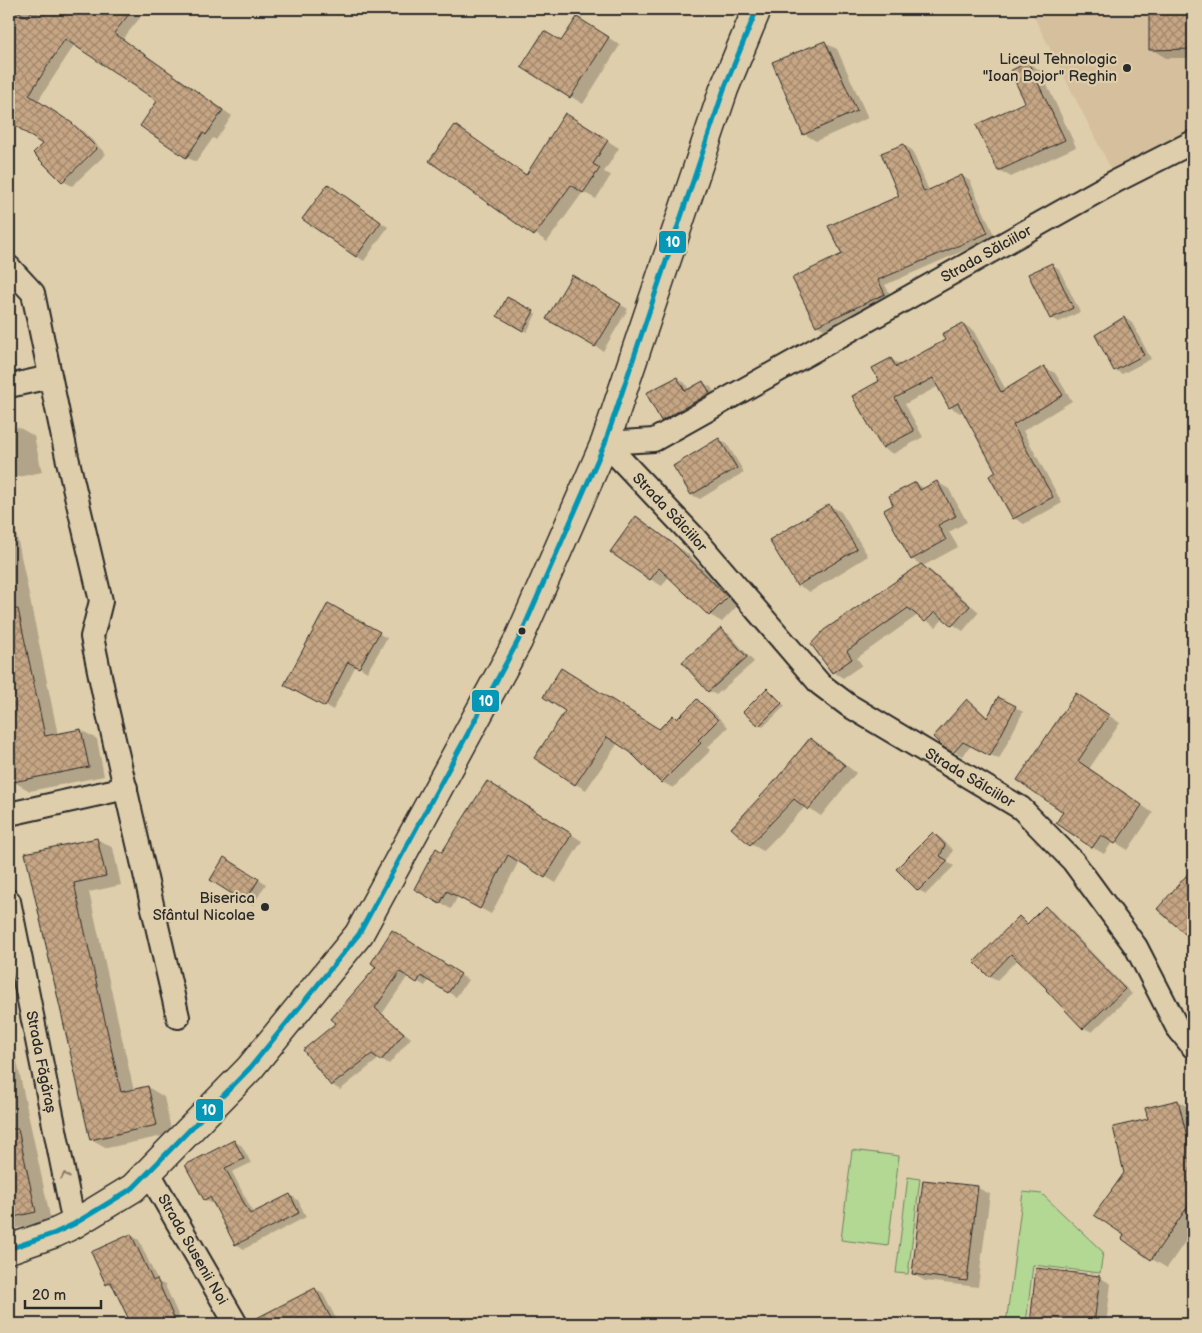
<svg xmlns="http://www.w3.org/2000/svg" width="1202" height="1333" viewBox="0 0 1202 1333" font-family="'Balsamiq Sans',sans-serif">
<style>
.built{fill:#d5bf9d}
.green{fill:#b2d894;stroke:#6e8260}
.shadow{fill:#0003}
.building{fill:url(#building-cross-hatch);stroke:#2b2b2b}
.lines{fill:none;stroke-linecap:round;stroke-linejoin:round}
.street-casing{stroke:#2b2b2b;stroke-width:26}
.secondary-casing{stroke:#2b2b2b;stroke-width:31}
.street{stroke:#dfceab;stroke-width:22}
.secondary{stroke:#dfceab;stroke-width:28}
.bus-1-casing{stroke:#dfceab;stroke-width:9}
.bus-1{stroke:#0696b6;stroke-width:5}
.oneway{stroke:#857c6b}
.poi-dot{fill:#2b2b2b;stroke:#dfceab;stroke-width:2}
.labels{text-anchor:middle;stroke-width:4.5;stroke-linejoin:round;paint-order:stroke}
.poi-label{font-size:15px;fill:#2b2b2b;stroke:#dfceab;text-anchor:end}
.street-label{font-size:15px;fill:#2b2b2b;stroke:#dfceab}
.line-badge{stroke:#dfceab;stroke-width:2}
.badge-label{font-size:14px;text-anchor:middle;font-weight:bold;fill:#fff}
</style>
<defs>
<pattern id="building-cross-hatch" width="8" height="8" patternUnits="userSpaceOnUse" patternTransform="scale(1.25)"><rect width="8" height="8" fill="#c6a684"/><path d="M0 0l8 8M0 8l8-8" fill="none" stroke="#a1876c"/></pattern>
</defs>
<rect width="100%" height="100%" fill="#dfceab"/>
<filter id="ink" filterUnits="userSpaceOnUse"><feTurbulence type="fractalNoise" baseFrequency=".02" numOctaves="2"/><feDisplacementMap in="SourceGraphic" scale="10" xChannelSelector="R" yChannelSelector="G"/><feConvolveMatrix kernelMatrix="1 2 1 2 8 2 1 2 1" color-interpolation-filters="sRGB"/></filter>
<g filter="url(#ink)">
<polygon class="built" points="1030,9 1193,9 1193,128 1111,169"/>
<g class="green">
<polygon points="852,1150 899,1156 888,1246 841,1240"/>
<polygon points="908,1177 920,1179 908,1274 896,1273"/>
<polygon points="1023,1192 1042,1194 1103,1252 1100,1273 1033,1265 1026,1324 1006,1324"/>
</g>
<g class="shadow">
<polygon points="9,9 147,9 123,39 232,116 216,140 213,138 196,162 186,157 159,101 75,44 38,101 82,130 106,154 72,186 63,181 44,144 9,120 9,80 11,77 9,76"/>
<polygon points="1150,9 1193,9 1193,58 1166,58 1151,49"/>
<polygon points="589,25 620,45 583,104 523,67"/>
<polygon points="825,43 837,49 868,118 816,141 804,134"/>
<polygon points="1028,63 1040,70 1076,147 1011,177 999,170 978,125 1027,102"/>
<polygon points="577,122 619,148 604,172 611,175 596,199 583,192 547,242 431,161 456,126 527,176"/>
<polygon points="904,145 912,150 929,191 962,176 970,181 995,237 885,285 892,298 825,330 817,325 856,216 900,197"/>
<polygon points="329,185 388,227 364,261 356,256"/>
<polygon points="1052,264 1059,269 1080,312 1059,322 1051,318"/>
<polygon points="572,277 628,309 603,351 548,318"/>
<polygon points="507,299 536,314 527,332 498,316"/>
<polygon points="1125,318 1132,323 1151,359 1122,374 1115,370"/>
<polygon points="963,324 973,330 1006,390 1044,367 1055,373 1072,401 1023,431 1062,503 1024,524 1014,518 998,473 964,411 960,413 950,407 939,386 905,404 923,437 893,454 882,448 881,382 891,359 901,365 947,341"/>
<polygon points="9,330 16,366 9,367"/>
<polygon points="677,378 685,383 689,390 703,383 711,387 717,398 669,425 662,420"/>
<polygon points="18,427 34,436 42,472 9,479 9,429"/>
<polygon points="719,439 727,444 744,472 700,499 692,495 675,466"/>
<polygon points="937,482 949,489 967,522 949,532 958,547 923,566 931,571 979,612 963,631 944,618 936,627 918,615 857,658 862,665 843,678 833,672 813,644 921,565 912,559 895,505 916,483 925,489"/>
<polygon points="9,498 58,735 81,730 97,739 104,776 30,791 14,782 9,755"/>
<polygon points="829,505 841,512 868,556 810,592 798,585"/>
<polygon points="636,518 687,553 739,604 722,622 710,615 669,576 662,586 650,579"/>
<polygon points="328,605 387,638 367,672 356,665 333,710 293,689"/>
<polygon points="721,630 729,634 754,662 716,695 709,691"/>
<polygon points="770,692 785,706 763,727 759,725"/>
<polygon points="1077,694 1120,723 1089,769 1153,813 1128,850 1113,841 1104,854 1092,847 1065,811"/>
<polygon points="697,701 708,707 728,727 708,747 711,750 673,788 662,782 631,751 618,743 586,790 575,784 567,711 660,731 678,720"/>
<polygon points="967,701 975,705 989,718 1015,707 1023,712 999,759 971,746 962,756 944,746"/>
<polygon points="811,739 822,746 856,773 821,816 806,806 763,851 751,844 733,828 775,783"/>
<polygon points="498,788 582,841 556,883 519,861 491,914 458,896 451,909 415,889 443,853"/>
<polygon points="933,834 941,838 953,850 947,862 954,866 926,894 918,890"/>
<polygon points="97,839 113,848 121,885 89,892 134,1091 148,1087 164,1097 172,1134 107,1148 91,1139 27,854"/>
<polygon points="232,863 266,884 253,905 245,901"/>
<polygon points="1193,870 1193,937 1186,933 1159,909"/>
<polygon points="1045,907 1053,912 1132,994 1092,1032 1084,1028 1018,959 997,980 990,976 1019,918 1029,924"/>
<polygon points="400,936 468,980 456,997 429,980 425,986 408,976 382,1014 411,1038 389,1064 380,1058 340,1090 332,1085 338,1023"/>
<polygon points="9,1024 51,1221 9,1230"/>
<polygon points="1178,1101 1193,1110 1193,1230 1167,1268 1152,1259 1126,1235 1125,1173 1149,1120"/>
<polygon points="234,1141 242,1146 251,1163 232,1172 254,1214 290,1195 298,1200 306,1217 244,1249 236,1244 214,1203 213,1204 205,1200"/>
<polygon points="925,1181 978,1188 990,1194 978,1287 925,1281 913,1274"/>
<polygon points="131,1235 139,1240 158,1282 165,1285 182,1324 132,1324 115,1288 107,1284"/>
<polygon points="1038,1270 1099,1277 1111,1284 1106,1324 1031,1324"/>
<polygon points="315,1289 323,1294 339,1324 273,1324 267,1314"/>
<polygon points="383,1319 391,1324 374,1324"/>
</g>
<g class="building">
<polygon points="9,9 14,9 27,17 34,9 133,9 114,33 223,110 206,135 203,133 186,158 140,126 157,101 65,39 29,95 72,123 97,148 62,182 33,153 42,144 10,122 9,125"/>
<polygon points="1149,9 1193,9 1193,49 1149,50"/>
<polygon points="577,17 609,37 570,98 521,67 544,31 561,41"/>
<polygon points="825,41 857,111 803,135 772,62"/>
<polygon points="1028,62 1065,140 998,171 976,125 1025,102 1010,71"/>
<polygon points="565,113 608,140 593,164 600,168 583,193 571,185 534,236 429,161 455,125 526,175"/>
<polygon points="904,144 924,192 962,175 988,233 878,280 885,294 816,326 792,278 842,254 828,226 855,214 855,215 899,196 881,153"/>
<polygon points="328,184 381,222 356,257 302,219"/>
<polygon points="1052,263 1073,308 1050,319 1028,274"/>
<polygon points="572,275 621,304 595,347 546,319"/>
<polygon points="507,297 534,311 523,331 497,316"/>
<polygon points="1124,317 1144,355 1114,371 1095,335"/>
<polygon points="963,323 1001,392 1044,366 1063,395 1013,425 1053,497 1013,519 989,476 996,472 958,403 949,408 933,378 895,398 914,431 882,448 852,396 879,381 872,368 891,358 896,367 945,340 942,334"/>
<polygon points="677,377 685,391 703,381 710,393 661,421 646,393"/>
<polygon points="719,438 737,468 691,495 673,466"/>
<polygon points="937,481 956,516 938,525 946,540 911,560 884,510 893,505 889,496 916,482 920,490"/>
<polygon points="829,504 857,549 797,586 769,540"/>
<polygon points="636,516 675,545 728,597 709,616 659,568 650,580 610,552"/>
<polygon points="921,564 970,606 952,626 935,612 925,622 908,608 847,651 852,659 832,673 811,644 824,630"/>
<polygon points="328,603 380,632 359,668 348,662 325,707 284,685"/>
<polygon points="18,609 45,736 81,729 89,767 13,782 9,761 9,610"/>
<polygon points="721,628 747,657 708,692 682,662"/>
<polygon points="561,668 659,729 673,715 677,719 697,699 718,720 698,740 701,743 661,783 630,752 607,737 575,785 534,758 565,711 543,697"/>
<polygon points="767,688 782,703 759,726 743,712"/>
<polygon points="1076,693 1109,715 1078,761 1142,805 1115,844 1101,835 1092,848 1056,823 1063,812 1017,780"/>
<polygon points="998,697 1016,706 990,756 963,742 953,753 943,747 933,737 967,699 987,718"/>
<polygon points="810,738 845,765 808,810 794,799 750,845 731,828 774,782"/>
<polygon points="487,781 572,834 545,878 508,855 480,909 447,891 440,904 414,889 436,848 442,852"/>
<polygon points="933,832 945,845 940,856 948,861 918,891 896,869"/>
<polygon points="97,838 106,876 74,883 121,1092 148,1086 157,1125 90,1140 25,853"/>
<polygon points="224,857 259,879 245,902 210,880"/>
<polygon points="1193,868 1193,941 1157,909"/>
<polygon points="1045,906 1125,989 1083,1029 1046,990 1047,989 1011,954 989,977 974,962 1019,916 1027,924"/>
<polygon points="392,930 461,974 448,993 421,976 417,983 400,972 375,1008 404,1033 381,1061 372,1054 331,1086 303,1050 336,1023 331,1019 376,967 371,963"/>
<polygon points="1178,1100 1193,1161 1193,1199 1151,1260 1122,1239 1124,1235 1094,1215 1124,1173 1113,1127 1148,1119 1145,1108"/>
<polygon points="9,1129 18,1129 36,1212 9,1218"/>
<polygon points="234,1140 244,1159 225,1168 250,1214 290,1194 299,1213 235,1245 210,1197 204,1200 185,1165"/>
<polygon points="923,1180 978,1186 967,1281 912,1274"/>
<polygon points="131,1234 153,1281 157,1279 174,1318 160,1324 131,1324 111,1282 106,1285 91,1252"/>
<polygon points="1036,1268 1100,1276 1094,1324 1030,1324"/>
<polygon points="315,1288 334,1324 249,1324 249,1322"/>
</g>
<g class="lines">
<g class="street-casing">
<g id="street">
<polyline points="9,267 33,293 67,457 101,601 92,637 107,709 178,1017"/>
<polyline points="9,386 50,377"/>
<path id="s1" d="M605 443 693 536 820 684 848 705 1021 808 1073 861 1136 947 1177 1027 1193 1047"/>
<path id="s2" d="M605 443 654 440 1116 181 1193 142"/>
<polyline points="9,814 126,788"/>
<path id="s3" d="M9 901 74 1224"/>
<path id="s4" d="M149 1173 236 1324"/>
</g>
</g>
<g class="secondary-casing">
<polyline id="secondary" points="9,1249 55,1233 74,1224 133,1188 250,1068 359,934 518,641 605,443 724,89 757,9"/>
</g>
<use href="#street" class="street"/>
<use href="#secondary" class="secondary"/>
<g class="bus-1-casing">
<polyline id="bus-1" points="9,1249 55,1233 74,1224 133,1188 250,1068 359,934 518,641 605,443 724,89 757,9"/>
</g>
<use href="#bus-1" class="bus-1"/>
</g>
<defs><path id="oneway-chevron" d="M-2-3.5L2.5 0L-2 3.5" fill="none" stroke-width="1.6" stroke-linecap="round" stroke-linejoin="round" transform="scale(1.25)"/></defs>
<use class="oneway" href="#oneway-chevron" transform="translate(65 1176) rotate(-101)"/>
</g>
<g class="poi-dot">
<circle cx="1127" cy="68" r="5"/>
<circle cx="522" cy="631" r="4.5"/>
<circle cx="265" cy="907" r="5"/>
</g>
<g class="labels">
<g class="poi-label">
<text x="1117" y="64">Liceul Tehnologic<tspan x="1117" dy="17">"Ioan Bojor" Reghin</tspan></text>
<text x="255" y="903">Biserica<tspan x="255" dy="17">Sfântul Nicolae</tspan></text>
</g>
<g class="street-label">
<text dy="5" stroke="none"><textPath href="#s2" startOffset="430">Strada Sălciilor</textPath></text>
<text dy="5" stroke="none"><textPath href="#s1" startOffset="95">Strada Sălciilor</textPath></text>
<text dy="5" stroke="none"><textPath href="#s1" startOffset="500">Strada Sălciilor</textPath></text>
<text dy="5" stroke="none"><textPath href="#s3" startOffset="164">Strada Făgăraș</textPath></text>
<text dy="5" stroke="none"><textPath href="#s4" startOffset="88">Strada Susenii Noi</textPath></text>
</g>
</g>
<g class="line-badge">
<rect x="658" y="230" width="29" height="24" rx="5" fill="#0696b6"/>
<rect x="471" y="689" width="29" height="24" rx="5" fill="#0696b6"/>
<rect x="195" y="1098" width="29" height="24" rx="5" fill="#0696b6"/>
</g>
<g class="badge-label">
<text x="673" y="247">10</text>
<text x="486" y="706">10</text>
<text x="209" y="1115">10</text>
</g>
<rect width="1202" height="1333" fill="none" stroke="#dfceab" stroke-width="30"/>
<rect x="15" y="15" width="1172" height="1303" fill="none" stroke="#2b2b2b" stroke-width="2" filter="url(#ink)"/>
<path d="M25 1300v8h76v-8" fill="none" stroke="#2b2b2b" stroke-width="2.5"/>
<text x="32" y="1300" font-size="15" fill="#2b2b2b" stroke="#dfceab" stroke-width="4" paint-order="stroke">20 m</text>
</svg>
